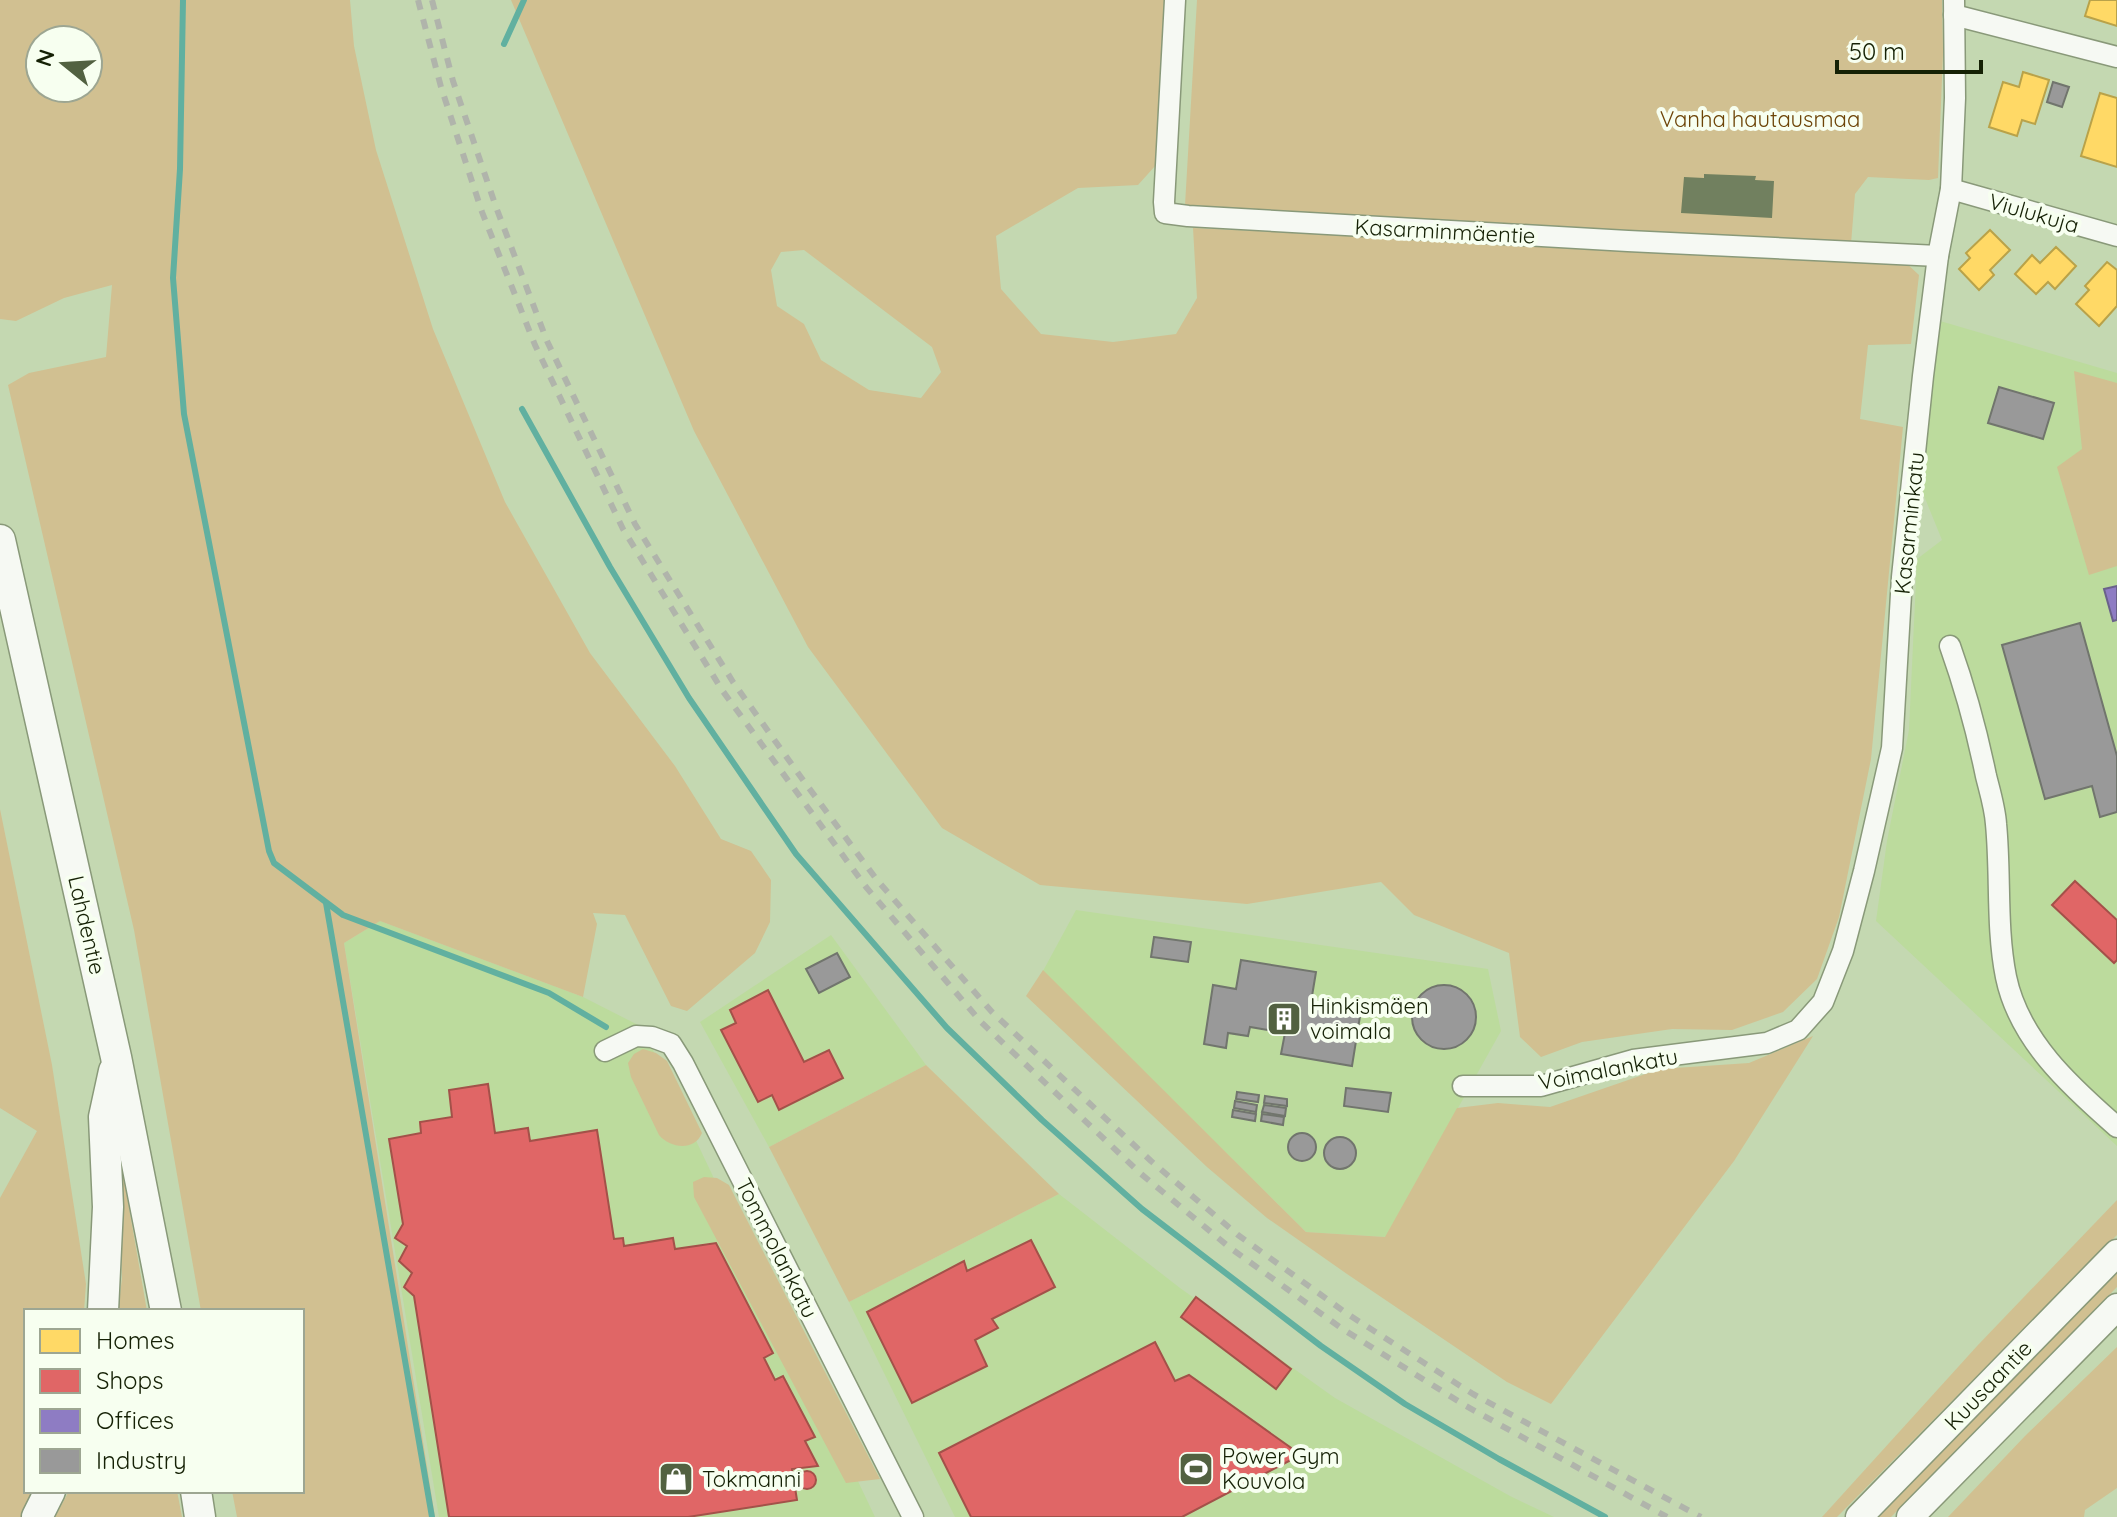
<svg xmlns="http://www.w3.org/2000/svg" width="2117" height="1517" viewBox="0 0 2117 1517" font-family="Quicksand,sans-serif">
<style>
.built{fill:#bcdb9d}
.green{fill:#d1c091;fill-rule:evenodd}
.homes{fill:#ffd966;stroke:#b9a249;stroke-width:2}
.shops{fill:#e06666;stroke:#a35149;stroke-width:2}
.offices{fill:#8e7cc3;stroke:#6a618a;stroke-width:2}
.industry{fill:#999;stroke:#71756d;stroke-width:2}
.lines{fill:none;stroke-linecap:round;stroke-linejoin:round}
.stream{stroke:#61b0a0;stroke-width:6}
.building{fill:#71805f}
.minor-casing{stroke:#899979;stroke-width:23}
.major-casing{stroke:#899979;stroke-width:29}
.highway-casing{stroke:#899979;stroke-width:33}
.minor{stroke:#f6f9f3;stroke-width:20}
.major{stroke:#f6f9f3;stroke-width:26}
.highway{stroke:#f6f9f3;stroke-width:30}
.rail{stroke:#b0b4ab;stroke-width:6;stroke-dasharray:10 10;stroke-linecap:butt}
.labels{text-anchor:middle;stroke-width:8;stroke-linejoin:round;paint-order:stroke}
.park-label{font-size:22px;fill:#6d4407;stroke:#f7fff0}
.street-label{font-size:22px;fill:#152105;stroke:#f7fff0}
.poi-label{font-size:22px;fill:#152105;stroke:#f7fff0;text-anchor:start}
</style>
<rect width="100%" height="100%" fill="#c4d8b1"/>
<g class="built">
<polygon points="1940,321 2117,373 2117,1146 1876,921 1887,841 1909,730 1917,559 1942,540 1920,486"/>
<polygon points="1076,910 1488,969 1501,1031 1386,1237 1306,1232 1043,971"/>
<polygon points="380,921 583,997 642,1027 875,1517 439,1517 344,943"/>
<polygon points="831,935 926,1065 769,1147 700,1022"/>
<polygon points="1059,1194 1180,1288 1335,1398 1510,1496 1554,1517 955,1517 849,1302"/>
</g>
<g class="green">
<path d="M0 0H350L354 46 376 150 433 329 505 502 590 653 675 766 721 839 751 851 771 880 770 922 755 953 687 1011 671 1006 625 915 593 913 597 924 583 997 380 921 344 943 435 1517H237L232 1491H302V1311H201L134 930 8 385 29 373 106 357 112 285 64 298 16 321 0 319ZM40 40H88V88H40Z"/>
<path d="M511 0H1165L1156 165 1138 185 1078 188 996 236 1001 289 1041 334 1113 342 1176 334 1197 298 1193 228 1905 262 1919 275 1911 344 1868 345 1860 419 1903 427 1871 759 1839 917 1817 979 1783 1012 1732 1030 1672 1029 1582 1042 1541 1057 1520 1037 1509 953 1414 915 1381 882 1247 904 1040 885 942 828 808 647 694 431ZM804 250 932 347 941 372 921 398 869 390 821 360 804 324 777 306 771 270 781 252Z"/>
<polygon points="1197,0 1942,0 1943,53 1938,178 1929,180 1868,177 1855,194 1851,244 1185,205"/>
<polygon points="2074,371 2117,383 2117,566 2089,575 2057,467 2082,449"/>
<polygon points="0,809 52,1065 86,1284 84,1311 26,1311 26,1491 36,1491 23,1517 0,1517 0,1198 37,1131 0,1108"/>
<polygon points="1043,970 1306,1232 1385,1237 1457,1108 1498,1103 1550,1107 1660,1069 1749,1063 1813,1036 1734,1161 1551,1404 1507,1382 1347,1274 1267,1218 1207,1167 1026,996"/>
<path d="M643 1049 656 1053 667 1061 702 1133C694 1152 670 1148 659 1135L631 1077 628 1063 634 1054Z"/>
<polygon points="926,1065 1059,1194 849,1302 769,1147"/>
<polygon points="117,1139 147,1311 118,1311 122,1278"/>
<polygon points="704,1177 717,1178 729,1185 880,1479 846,1483 694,1197 693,1182"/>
<polygon points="2117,1200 2117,1235 1837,1517 1822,1517 1978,1345"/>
<polygon points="2117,1273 2117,1287 1894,1514 1891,1517 1876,1517"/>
<polygon points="2117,1347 2117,1488 2085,1510 2084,1517 1948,1517 2025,1436"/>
<polygon points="69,1491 177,1491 182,1517 55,1517"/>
</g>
<g class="homes">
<polygon points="2090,0 2117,0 2117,26 2085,16"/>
<polygon points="2023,72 2049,80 2035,124 2022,120 2017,136 1989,127 2003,82 2019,87"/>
<polygon points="2100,93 2117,98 2117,167 2081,156"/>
<polygon points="1990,230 2010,250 1990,270 1994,275 1979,290 1959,269 1970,258 1966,253"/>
<polygon points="2056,247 2076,266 2055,289 2048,282 2036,294 2015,274 2032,255 2040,263"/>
<polygon points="2107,262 2117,270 2117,306 2099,326 2076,304 2089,290 2085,286"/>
</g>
<g class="shops">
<polygon points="2075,881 2117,920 2117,960 2114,963 2052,905"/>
<polygon points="768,990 804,1062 829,1050 843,1078 779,1110 772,1095 758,1102 721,1030 736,1023 730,1010"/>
<polygon points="488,1084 495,1133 528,1128 530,1141 597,1130 614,1239 623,1238 624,1246 673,1238 675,1249 716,1243 773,1353 764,1358 775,1380 783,1376 815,1437 805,1441 818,1466 792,1469 797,1500 688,1517 449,1517 414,1296 404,1287 412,1273 399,1261 407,1246 395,1238 403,1224 389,1139 421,1133 420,1122 452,1117 449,1090"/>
<polygon points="1031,1240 1055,1287 992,1319 998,1328 975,1340 987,1366 912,1403 867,1312 964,1261 967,1271"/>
<polygon points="1196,1297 1291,1369 1276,1389 1181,1317"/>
<polygon points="1155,1342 1175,1381 1189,1375 1294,1450 1291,1460 1182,1517 971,1517 939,1453"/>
<circle cx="807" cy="1480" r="9"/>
</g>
<polygon class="offices" points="2117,586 2117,620 2113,621 2104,589"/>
<g class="industry">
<polygon points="2053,82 2069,87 2062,107 2047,102"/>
<polygon points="1999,387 2054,403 2043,439 1988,423"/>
<polygon points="2080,623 2117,756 2117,812 2100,817 2092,786 2045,799 2002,645"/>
<polygon points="1154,937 1191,942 1188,962 1151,957"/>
<polygon points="837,953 850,977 819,993 806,969"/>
<polygon points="1241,960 1316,972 1311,1002 1361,1010 1352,1066 1281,1054 1285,1033 1250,1027 1248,1036 1228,1033 1226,1048 1204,1044 1213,985 1236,989"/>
<circle cx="1444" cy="1017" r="32"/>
<polygon points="1346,1088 1391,1093 1388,1112 1344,1106"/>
<polygon points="1237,1092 1259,1095 1258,1102 1236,1099"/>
<polygon points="1265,1096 1287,1099 1287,1106 1264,1103"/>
<polygon points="1235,1101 1257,1105 1256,1112 1234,1108"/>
<polygon points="1264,1105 1286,1108 1285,1116 1262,1112"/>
<polygon points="1233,1110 1256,1114 1255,1121 1232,1117"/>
<polygon points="1262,1114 1284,1117 1283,1125 1261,1121"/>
<circle cx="1302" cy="1147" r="14"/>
<circle cx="1340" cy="1153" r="16"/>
</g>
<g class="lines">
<g class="stream">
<polyline points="183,0 180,169 173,278 184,414 269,851 274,863 343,915 549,993 606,1027"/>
<polyline points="504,44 524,0"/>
<polyline points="522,409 610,567 689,698 796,854 947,1028 1042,1120 1142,1209 1321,1346 1405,1404 1499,1459 1605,1517"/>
<polyline points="326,903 432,1517"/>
</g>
</g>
<polygon class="building" points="1704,174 1756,176 1755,180 1774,181 1772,218 1681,213 1684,177 1704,178"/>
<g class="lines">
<g class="minor-casing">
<g id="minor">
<polyline points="1175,0 1164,202 1165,213 1188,216 1628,241 1938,256"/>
<polyline points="1954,15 2117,57"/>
<polyline points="1951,189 2117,236"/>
<path d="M1950 646C1965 688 1977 732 1986 776 1990 792 1995 808 1996 824 2001 875 1996 927 2006 977 2019 1040 2070 1086 2117 1127"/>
<polyline points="605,1051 636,1036 652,1037 671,1044 683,1063 913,1517"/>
<polyline points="1463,1086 1541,1086 1633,1060 1767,1043 1798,1030 1823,1002 1843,951 1864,871 1892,748 1902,577 1923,376 1938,256 1951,189 1955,98 1954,0"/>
</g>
</g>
<g class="major-casing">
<g id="major">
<polyline points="1859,1517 2117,1253"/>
<polyline points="1910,1517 2117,1307"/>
</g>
</g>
<g class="highway-casing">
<g id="highway">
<polyline points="0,540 116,1057 166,1311"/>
<polyline points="103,1311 108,1207 104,1117 114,1071"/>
<polyline points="196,1491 200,1517"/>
<polyline points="37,1517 50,1491"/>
</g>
</g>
<use href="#minor" class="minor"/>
<use href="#major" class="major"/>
<use href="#highway" class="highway"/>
<g class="rail">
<polyline points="418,0 441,87 482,212 535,345 623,529 722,690 866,887 981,1022 1140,1173 1229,1247 1341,1328 1466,1406 1667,1517"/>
<polyline points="432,0 453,81 496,207 547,341 635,524 733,682 803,780 877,880 992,1012 1151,1161 1238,1235 1349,1315 1473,1394 1701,1517"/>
</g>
</g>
<defs>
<g id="building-square" transform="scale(1.8)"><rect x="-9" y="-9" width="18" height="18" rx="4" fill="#526141" stroke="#f7fff0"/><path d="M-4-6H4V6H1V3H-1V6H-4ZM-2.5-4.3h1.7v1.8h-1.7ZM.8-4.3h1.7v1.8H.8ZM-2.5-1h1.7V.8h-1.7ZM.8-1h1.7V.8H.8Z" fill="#fff"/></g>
<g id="stadium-square" transform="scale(1.8)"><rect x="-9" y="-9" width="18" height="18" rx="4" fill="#526141" stroke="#f7fff0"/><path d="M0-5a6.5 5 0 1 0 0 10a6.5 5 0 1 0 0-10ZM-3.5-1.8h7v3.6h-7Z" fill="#fff"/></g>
<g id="shop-square" transform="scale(1.8)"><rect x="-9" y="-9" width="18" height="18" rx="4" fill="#526141" stroke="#f7fff0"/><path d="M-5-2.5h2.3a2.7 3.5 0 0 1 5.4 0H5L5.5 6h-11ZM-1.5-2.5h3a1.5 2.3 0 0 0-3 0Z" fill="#fff"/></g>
</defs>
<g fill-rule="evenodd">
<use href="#building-square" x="1284" y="1019"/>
<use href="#stadium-square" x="1196" y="1469"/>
<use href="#shop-square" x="676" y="1479"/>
</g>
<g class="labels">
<g class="park-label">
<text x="1760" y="127">Vanha hautausmaa</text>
</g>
<g class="street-label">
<text transform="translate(2034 213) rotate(16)" y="8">Viulukuja</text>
<text transform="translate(1445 231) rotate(3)" y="8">Kasarminmäentie</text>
<text transform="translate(1909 523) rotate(-84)" y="8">Kasarminkatu</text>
<text transform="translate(87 925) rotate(77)" y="8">Lahdentie</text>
<text transform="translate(1608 1069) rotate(-11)" y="8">Voimalankatu</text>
<text transform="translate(777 1248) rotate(63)" y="8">Tommolankatu</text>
<text transform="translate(1988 1385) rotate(-46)" y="8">Kuusaantie</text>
</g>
<g class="poi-label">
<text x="1310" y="1014">Hinkismäen<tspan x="1310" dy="25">voimala</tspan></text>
<text x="1222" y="1464">Power Gym<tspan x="1222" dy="25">Kouvola</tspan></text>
<text x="702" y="1487">Tokmanni</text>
</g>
</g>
<rect x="24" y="1309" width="280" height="184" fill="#f7fff0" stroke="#9da692" stroke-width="2"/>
<rect x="40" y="1329" width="40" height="24" fill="#ffd966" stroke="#9da692" stroke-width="2"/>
<text x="96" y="1349" font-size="24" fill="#152105">Homes</text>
<rect x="40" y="1369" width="40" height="24" fill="#e06666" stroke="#9da692" stroke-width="2"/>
<text x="96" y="1389" font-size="24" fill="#152105">Shops</text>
<rect x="40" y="1409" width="40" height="24" fill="#8e7cc3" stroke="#9da692" stroke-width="2"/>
<text x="96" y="1429" font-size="24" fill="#152105">Offices</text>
<rect x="40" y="1449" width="40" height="24" fill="#999999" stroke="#9da692" stroke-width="2"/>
<text x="96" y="1469" font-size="24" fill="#152105">Industry</text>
<g transform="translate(64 64) rotate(288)"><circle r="38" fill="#f7fff0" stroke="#9da692" stroke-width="2"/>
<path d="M0-6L14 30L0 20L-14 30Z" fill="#526141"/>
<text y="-12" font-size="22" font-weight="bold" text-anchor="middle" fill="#152105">N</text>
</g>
<path d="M1837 60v12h144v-12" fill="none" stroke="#152105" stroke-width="4"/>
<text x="1849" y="60" font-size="24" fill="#152105" stroke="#f7fff0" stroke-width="6" paint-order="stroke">50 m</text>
</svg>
